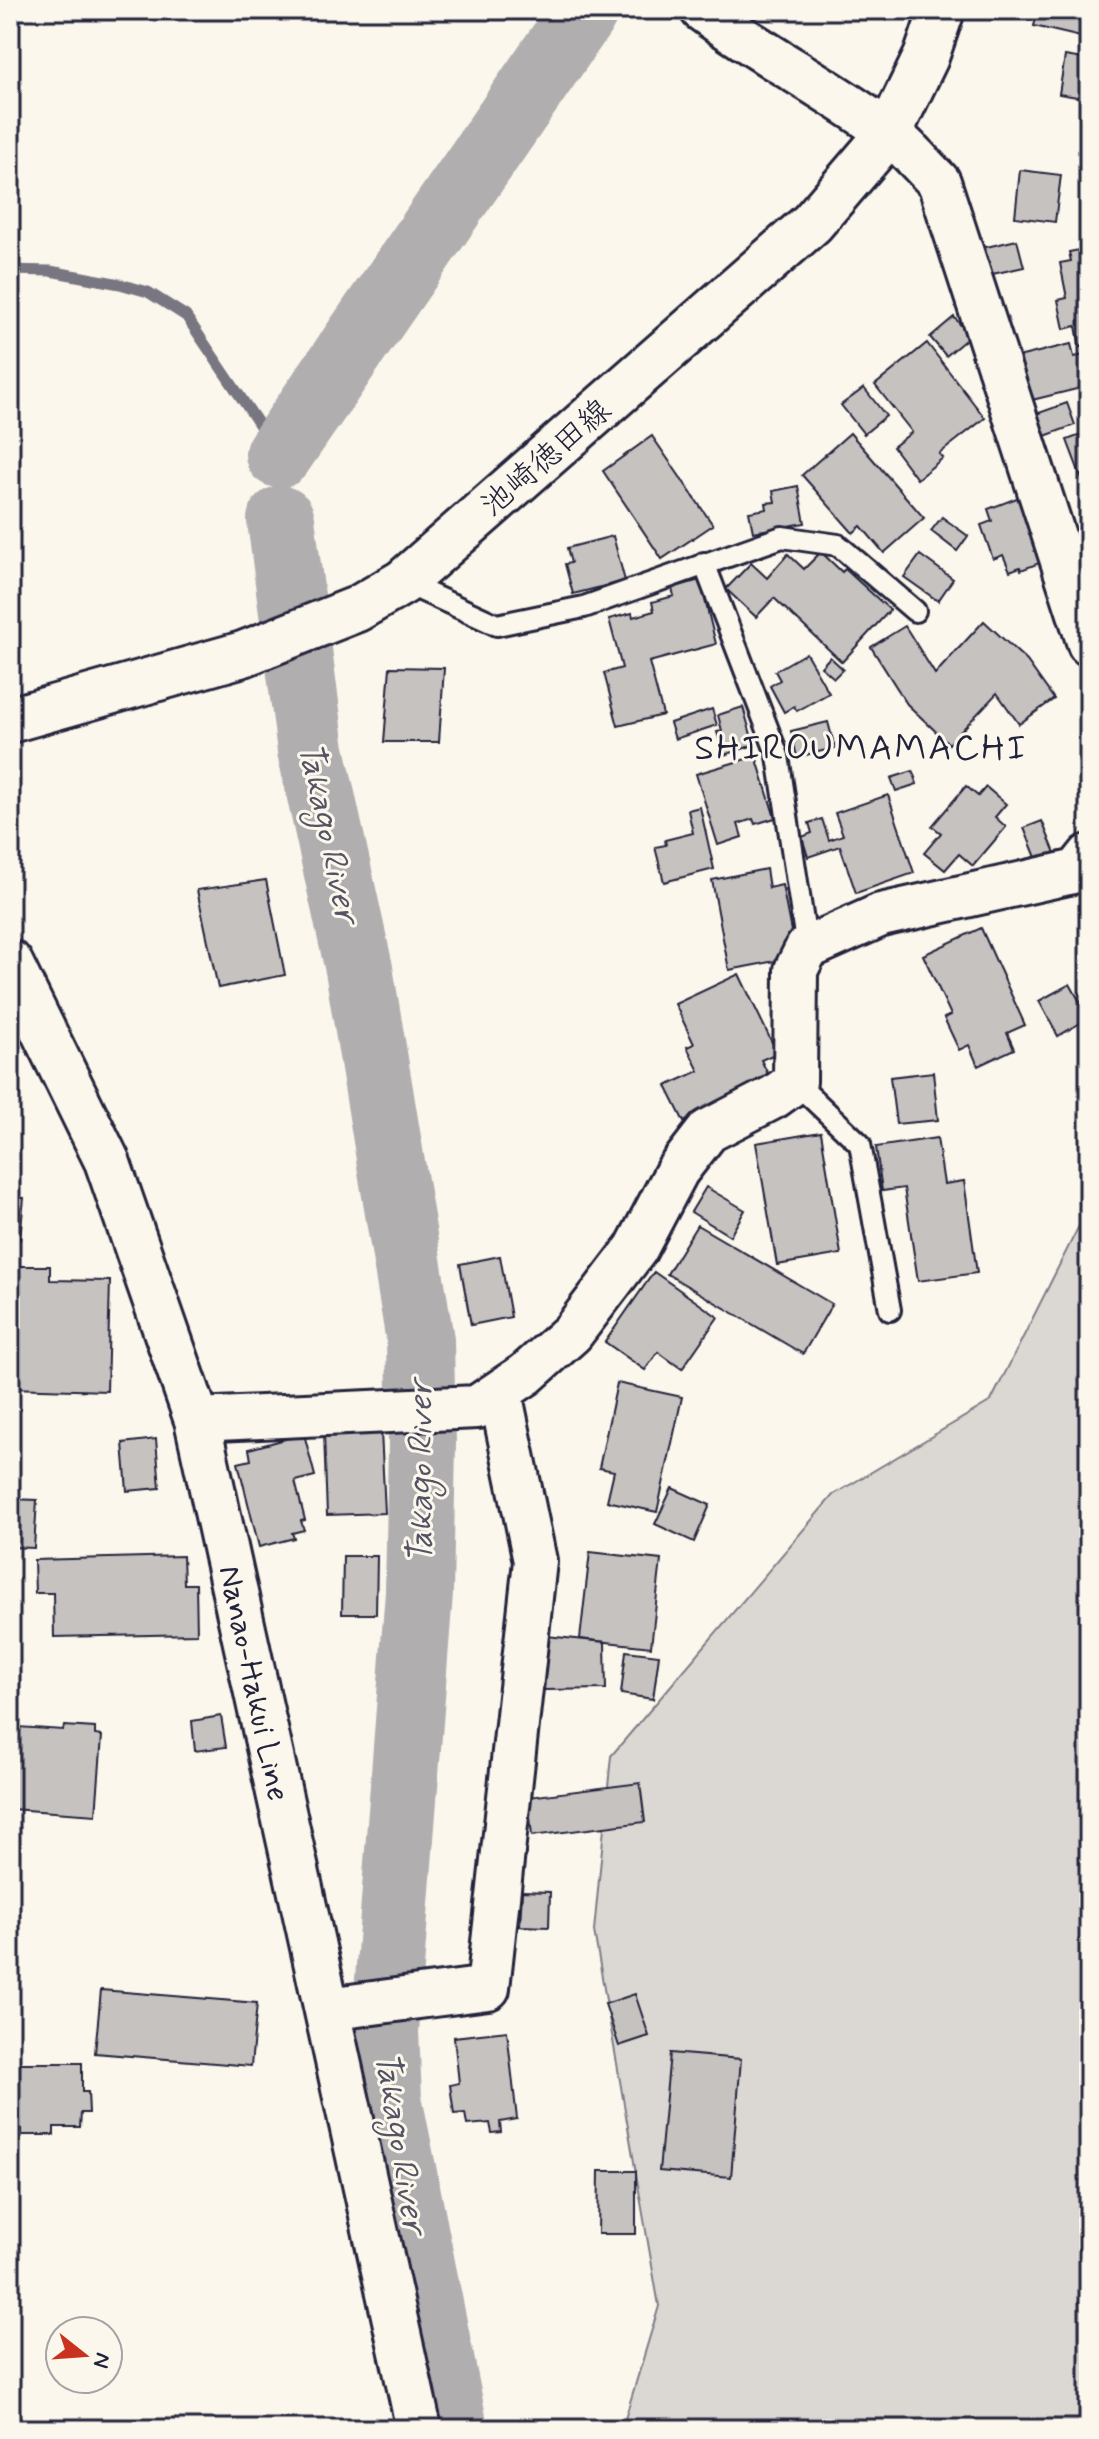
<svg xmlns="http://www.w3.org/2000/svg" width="1099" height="2439" viewBox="0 0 1099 2439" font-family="Mynerve,'Klee One',sans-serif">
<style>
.green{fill:#dbd8d3;stroke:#7e7d87;stroke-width:2}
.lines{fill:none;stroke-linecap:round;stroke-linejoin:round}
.stream{stroke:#787681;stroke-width:11}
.river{stroke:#b1aeb0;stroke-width:68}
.building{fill:#c6c2c0;stroke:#22223b;stroke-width:2}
.service-casing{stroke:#22223b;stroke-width:26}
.minor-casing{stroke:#22223b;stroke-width:48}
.secondary-casing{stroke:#22223b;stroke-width:50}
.primary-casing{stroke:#22223b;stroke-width:50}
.service{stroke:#fbf7ec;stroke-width:20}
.minor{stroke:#fbf7ec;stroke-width:42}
.secondary{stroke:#fbf7ec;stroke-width:44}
.primary{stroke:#fbf7ec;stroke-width:44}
.labels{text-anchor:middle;stroke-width:6;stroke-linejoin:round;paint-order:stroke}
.street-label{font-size:32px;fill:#22223b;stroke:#fbf7ec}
.water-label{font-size:34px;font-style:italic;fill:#545364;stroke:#fbf7ec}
.quarter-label{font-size:36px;letter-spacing:2px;fill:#22223b;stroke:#fbf7ec}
</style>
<rect width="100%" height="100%" fill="#fbf7ec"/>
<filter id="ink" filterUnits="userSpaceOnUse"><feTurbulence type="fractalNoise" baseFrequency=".0125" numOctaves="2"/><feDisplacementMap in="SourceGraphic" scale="16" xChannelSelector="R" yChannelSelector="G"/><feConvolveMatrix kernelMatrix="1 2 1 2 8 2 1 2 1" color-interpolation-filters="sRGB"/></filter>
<g filter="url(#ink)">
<polygon class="green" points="1089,1206 1089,2429 622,2429 659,2306 594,1931 611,1756 833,1495 991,1401"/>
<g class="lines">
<polyline class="stream" points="10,270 50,271 120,284 148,292 186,316 279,454 281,520"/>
<g class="river">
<polyline points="279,454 585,10"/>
<polyline points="281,520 311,750 359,969 420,1340 422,1444 419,1593 385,2031 388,2099 454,2429"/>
</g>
</g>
<g class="building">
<polygon points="1038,10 1089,10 1089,39 1034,26"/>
<polygon points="1065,56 1089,60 1089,99 1059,94"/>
<polygon points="1020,170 1061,175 1055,222 1015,217"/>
<polygon points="1017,240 1024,267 988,275 982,248"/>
<polygon points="1089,248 1089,345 1080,347 1076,326 1064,329 1058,300 1067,298 1060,263 1071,261 1069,252"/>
<polygon points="954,317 970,336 946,356 930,337"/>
<polygon points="927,343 985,418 939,454 943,458 917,479 893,447 912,432 875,385"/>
<polygon points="1071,344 1074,357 1089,354 1089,386 1028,401 1018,357"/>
<polygon points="864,388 886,416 864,434 841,405"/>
<polygon points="1067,403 1075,425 1045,436 1036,414"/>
<polygon points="1089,432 1089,498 1067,440"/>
<polygon points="850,433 924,518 884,553 861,526 853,533 802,475"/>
<polygon points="652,436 713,525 662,559 603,471"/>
<polygon points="798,486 805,523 753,532 749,512 767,509 766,503 775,502 773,491"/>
<polygon points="1022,496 1045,561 1021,570 1020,567 1010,571 1003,555 993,559 981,525 992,521 988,509"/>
<polygon points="942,517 968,536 957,551 931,531"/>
<polygon points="613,536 625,581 573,594 565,564 571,563 567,548"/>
<polygon points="821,552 842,572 845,569 890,610 842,662 774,598 756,617 726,589 751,563 767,578 788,554 804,569"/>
<polygon points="920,555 953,579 938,601 904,577"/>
<polygon points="700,580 716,644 649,662 663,715 618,726 604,673 622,668 609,619 632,613 633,617 654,611 652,602 674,596 672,588"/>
<polygon points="984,621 1027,661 1054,699 1019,724 997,693 949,744 907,704 871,647 905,626 935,674"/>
<polygon points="806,653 829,693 797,711 794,706 784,712 770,686 780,680 775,671"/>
<polygon points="830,657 843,669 834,678 821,667"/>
<polygon points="390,667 444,668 439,742 384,742"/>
<polygon points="743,707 754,745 724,755 717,732 722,731 718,715"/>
<polygon points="712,709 717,725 675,739 670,723"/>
<polygon points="828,722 835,748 797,757 791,731"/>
<polygon points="756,756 775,818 755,824 753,819 738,824 742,837 718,845 696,774"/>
<polygon points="913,771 917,784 896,791 891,778"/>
<polygon points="966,786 978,796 986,787 1006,804 995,817 1006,827 973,866 959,854 945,870 924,853 941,833 932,826"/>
<polygon points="888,795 914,873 856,893 840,846 808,857 802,837 812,833 809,823 822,819 829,840 843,835 835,813"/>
<polygon points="700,807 714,869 664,882 655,847 666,845 665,840 693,833 688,810"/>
<polygon points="1042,821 1055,853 1037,860 1024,828"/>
<polygon points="766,869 769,888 782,885 796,957 729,970 712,880"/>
<polygon points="266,880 285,975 218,988 197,890"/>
<polygon points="981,928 1025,1025 1007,1033 1014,1049 978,1066 969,1045 959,1050 944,1018 951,1015 923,955"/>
<polygon points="739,974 777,1053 761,1060 771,1080 684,1122 666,1086 699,1071 687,1047 694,1044 675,1004"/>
<polygon points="1070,984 1089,1018 1058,1036 1039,1001"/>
<polygon points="933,1072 938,1120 896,1124 890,1077"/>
<polygon points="821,1132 841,1254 777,1265 756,1143"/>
<polygon points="937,1138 944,1184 964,1181 977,1273 918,1281 904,1188 882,1191 876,1147"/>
<polygon points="706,1187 745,1210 730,1236 691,1212"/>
<polygon points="10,1197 24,1198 20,1240 10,1239"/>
<polygon points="697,1225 832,1304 803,1354 667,1274"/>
<polygon points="500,1256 511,1317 471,1325 460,1264"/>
<polygon points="10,1266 50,1266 50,1280 110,1281 107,1391 10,1388"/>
<polygon points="654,1272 718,1317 682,1369 658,1352 645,1370 605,1342"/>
<polygon points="617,1383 682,1397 657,1512 607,1501 614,1471 599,1468"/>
<polygon points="381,1431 385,1513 327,1515 324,1433"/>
<polygon points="304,1434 315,1476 295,1481 305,1520 301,1521 304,1530 292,1533 294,1538 259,1547 238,1463 251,1460 249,1449"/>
<polygon points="156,1439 160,1488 127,1491 123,1443"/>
<polygon points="672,1488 710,1505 694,1542 655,1524"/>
<polygon points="10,1499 37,1500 34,1548 10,1547"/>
<polygon points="590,1552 661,1560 651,1647 580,1639"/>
<polygon points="183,1556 184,1584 196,1584 197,1634 54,1637 53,1593 35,1593 34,1560"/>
<polygon points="343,1556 377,1556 376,1614 342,1614"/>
<polygon points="546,1636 605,1642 606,1689 544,1690"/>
<polygon points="626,1651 659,1655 653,1699 621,1694"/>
<polygon points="221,1716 226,1747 195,1751 192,1721"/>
<polygon points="64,1726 95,1728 95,1735 102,1736 96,1815 11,1809 18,1727 63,1730"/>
<polygon points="640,1783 645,1822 532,1836 528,1797"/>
<polygon points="522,1891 550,1892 549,1927 520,1926"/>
<polygon points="101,1990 257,2003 251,2066 95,2053"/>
<polygon points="635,1994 649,2036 619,2046 605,2004"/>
<polygon points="507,2031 517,2119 500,2122 501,2132 492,2133 490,2123 467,2125 465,2113 454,2114 450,2085 459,2083 454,2037"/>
<polygon points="670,2053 741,2059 731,2177 659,2171"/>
<polygon points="10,2063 82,2063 82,2092 88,2092 89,2113 81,2113 80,2127 54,2127 54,2135 22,2135 22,2129 10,2129"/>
<polygon points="599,2171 636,2171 636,2234 598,2234"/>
</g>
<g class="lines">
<g class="service-casing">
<g id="service">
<polyline points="704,563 778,756 807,948"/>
<polyline points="403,582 497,625 584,607 782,537 838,545 915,611"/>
<polyline points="795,1082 860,1144 890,1310"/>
</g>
</g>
<g class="minor-casing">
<g id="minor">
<path d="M702 10C761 54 827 87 886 131 906 145 922 166 939 182L1089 644"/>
<polyline points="197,1420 477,1407 526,1374 572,1333 636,1249 677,1171 708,1131 774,1097 795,1082 796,970 807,948 881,915 1077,871 1089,856"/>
<polyline points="327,2009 488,1988 535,1561 500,1392"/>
</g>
</g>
<g class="secondary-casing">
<polyline id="secondary" points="10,720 243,654 357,609 403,582 812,223 889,133 926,57 942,10"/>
</g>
<g class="primary-casing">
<polyline id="primary" points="10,963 107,1161 197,1420 419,2429"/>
</g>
<use href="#service" class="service"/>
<use href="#minor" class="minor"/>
<use href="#secondary" class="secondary"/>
<use href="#primary" class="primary"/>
</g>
</g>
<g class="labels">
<g class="street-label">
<text transform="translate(545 457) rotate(-41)" y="11">池崎徳田線</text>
<text transform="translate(255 1683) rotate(78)" y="11">Nanao-Hakui Line</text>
</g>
<g class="water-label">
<text transform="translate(330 832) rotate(78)" y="12">Takago River</text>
<text transform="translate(419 1472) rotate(-90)" y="12">Takago River</text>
<text transform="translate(402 2142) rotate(81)" y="12">Takago River</text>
</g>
<g class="quarter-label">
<text x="861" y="759">SHIROUMAMACHI</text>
</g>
</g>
<rect width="1099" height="2439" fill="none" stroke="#fbf7ec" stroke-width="40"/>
<rect x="20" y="20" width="1059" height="2399" fill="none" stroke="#22223b" stroke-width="3" filter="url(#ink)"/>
<g transform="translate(84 2355) rotate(107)"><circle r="38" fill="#fbf7ec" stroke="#a4a2a5" stroke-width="2"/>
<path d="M0-6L14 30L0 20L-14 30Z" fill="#c8321e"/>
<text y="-12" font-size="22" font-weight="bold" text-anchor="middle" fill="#22223b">N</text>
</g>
</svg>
